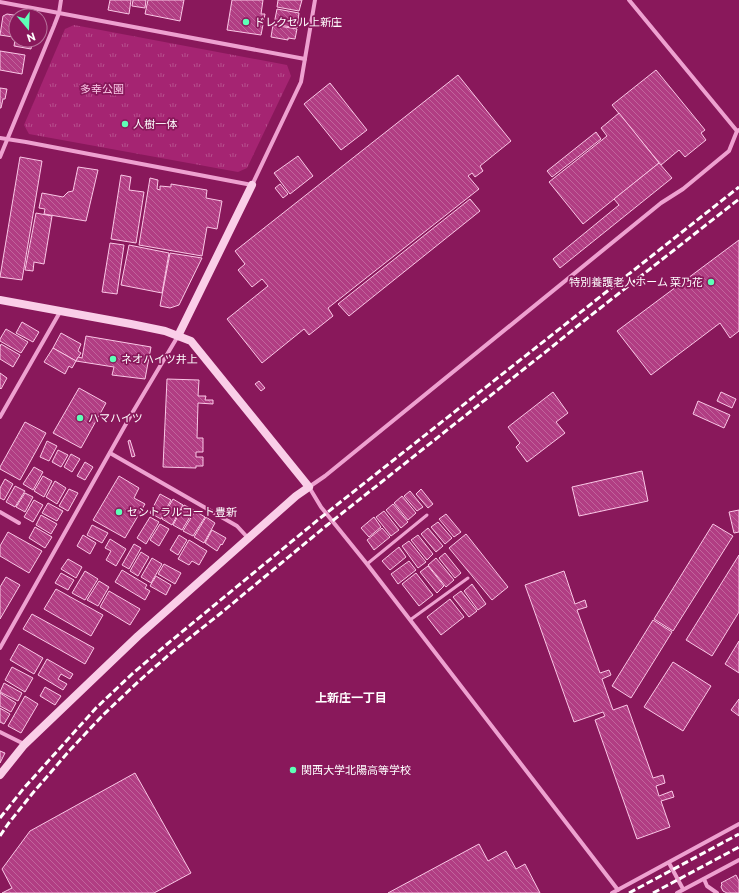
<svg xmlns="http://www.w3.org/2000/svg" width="739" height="893" viewBox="0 0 739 893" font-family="Commissioner,'Noto Sans JP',sans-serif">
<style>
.park{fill:url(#park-tufts)}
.building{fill:url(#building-back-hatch);stroke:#fac7e6}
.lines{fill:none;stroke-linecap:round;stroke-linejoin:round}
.lane{stroke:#eea1d0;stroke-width:3}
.street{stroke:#eea1d0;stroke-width:4}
.secondary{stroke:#facee8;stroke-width:8}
.rail{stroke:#fff;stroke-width:3;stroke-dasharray:7 3;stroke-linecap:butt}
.poi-dot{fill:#5effb7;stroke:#89185b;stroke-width:1.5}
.labels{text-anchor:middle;stroke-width:3.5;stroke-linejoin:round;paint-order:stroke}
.poi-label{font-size:11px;fill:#fff;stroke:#89185b;text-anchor:start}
.park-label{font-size:11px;fill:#fac7e6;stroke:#89185b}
.neighbourhood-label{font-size:12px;font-weight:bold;fill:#fff;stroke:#89185b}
</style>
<defs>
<pattern id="park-tufts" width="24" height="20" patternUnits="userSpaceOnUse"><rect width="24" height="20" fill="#a52472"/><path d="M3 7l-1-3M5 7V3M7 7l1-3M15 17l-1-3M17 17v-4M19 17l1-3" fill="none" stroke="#b7508e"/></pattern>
<pattern id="building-back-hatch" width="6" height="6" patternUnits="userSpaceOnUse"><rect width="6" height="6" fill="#b13d83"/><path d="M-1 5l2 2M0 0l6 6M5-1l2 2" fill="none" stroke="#c1649c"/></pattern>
</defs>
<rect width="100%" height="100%" fill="#89185b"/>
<polygon class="park" points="74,25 287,65 291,76 247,168 238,172 29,134 24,125 65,29"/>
<g class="building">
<polygon points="110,0 131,0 129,14 108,10"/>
<polygon points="133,0 146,0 145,8 132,6"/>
<polygon points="148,0 184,0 180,21 145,14"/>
<polygon points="232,0 263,0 261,14 265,14 261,35 227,30"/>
<polygon points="278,0 302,0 299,11 277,7"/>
<polygon points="277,9 299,13 297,28 274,24"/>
<polygon points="7,14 20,16 16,16 16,40 35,40 32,43 31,49 14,46 15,40 12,39 13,37 0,35 3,16"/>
<polygon points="273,25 297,29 295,39 288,38 288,40 271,37"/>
<polygon points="0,51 25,55 22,74 0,70"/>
<polygon points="656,70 705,130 701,133 706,140 685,157 679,150 661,165 612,105"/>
<polygon points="458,75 511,141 480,166 483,171 475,177 472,173 468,176 479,189 328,308 333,316 309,335 304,329 262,363 227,319 268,286 262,279 252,287 238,270 245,264 235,251"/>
<polygon points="330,83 367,130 341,150 304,104"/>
<polygon points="0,88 7,89 5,99 3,99 1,108 0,108"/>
<polygon points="619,113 659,163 583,224 549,182 607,136 601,128"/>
<polygon points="596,132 601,139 552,177 547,171"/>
<polygon points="298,156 313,176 290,194 274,173"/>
<polygon points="20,157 42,161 22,280 0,277"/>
<polygon points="659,163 672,178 560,268 553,259 619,205 614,199"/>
<polygon points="78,167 98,170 86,221 44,214 45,209 39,208 42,193 63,197 68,192 73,191"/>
<polygon points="121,175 131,177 129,190 144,192 136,243 111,239"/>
<polygon points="150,178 158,180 157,189 160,190 160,186 171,187 171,184 207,190 206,198 222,201 217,229 207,227 202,256 139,245"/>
<polygon points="280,184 288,194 283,198 275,188"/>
<polygon points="470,199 480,211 349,316 338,304"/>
<polygon points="36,213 52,216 44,264 34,262 33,271 25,270"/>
<polygon points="739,240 739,331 730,338 720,323 651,375 617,331"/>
<polygon points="110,243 124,245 117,294 102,292"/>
<polygon points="129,245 169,253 162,293 121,285"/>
<polygon points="170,253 202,258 179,305 170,308 160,306"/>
<polygon points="22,322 39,332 33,342 16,333"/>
<polygon points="6,329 28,342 21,353 0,341 0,339"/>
<polygon points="61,333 81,344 78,351 81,353 76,361 53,348"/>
<polygon points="86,336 151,347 145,379 112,375 114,367 76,361 78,357 82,358"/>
<polygon points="1,344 20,355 13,367 0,359 0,347"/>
<polygon points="53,348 76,361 72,368 69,366 65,374 44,362"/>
<polygon points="0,373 7,378 1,389 0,388"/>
<polygon points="167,379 199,380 198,396 206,396 205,400 213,400 213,404 198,403 197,438 203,438 203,452 196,452 196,457 203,457 203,466 196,466 196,468 163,467"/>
<polygon points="259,381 265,388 261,391 255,384"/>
<polygon points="79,388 106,403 81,448 53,433"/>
<polygon points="553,392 568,413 556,422 565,433 527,462 516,447 520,443 508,427"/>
<polygon points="721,392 736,399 732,408 717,401"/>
<polygon points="698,401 730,415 724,428 693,414"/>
<polygon points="25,422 46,433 20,480 0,469 0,467"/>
<polygon points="130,440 135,456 132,457 128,441"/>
<polygon points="47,441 57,446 49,461 40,457"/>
<polygon points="58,450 68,455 61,467 52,462"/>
<polygon points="71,454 80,459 72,472 64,467"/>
<polygon points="85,462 93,467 85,480 77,476"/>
<polygon points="34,467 43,472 33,490 23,484"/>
<polygon points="642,471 648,501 579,516 572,487"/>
<polygon points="43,476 52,481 44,497 34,491"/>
<polygon points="119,476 139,488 134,498 145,504 125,538 93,520"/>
<polygon points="5,479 13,484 4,500 0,498 0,488"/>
<polygon points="55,481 66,488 57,504 46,497"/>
<polygon points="15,486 25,491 15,507 6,502"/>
<polygon points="69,489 78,493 68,511 59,506"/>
<polygon points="421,489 433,504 428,508 416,494"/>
<polygon points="410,491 423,507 417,511 404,496"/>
<polygon points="25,493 33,497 25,512 16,507"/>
<polygon points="160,494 171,500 161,519 150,513"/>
<polygon points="402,496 416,513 408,520 394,503"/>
<polygon points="173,499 183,505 172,525 162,519"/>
<polygon points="34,500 43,505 33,522 24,517"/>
<polygon points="48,503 63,511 57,521 42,513"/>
<polygon points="393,504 408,522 401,528 386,510"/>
<polygon points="184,505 194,510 182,530 173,525"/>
<polygon points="739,510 739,532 734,533 729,512"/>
<polygon points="195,511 205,517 193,536 183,531"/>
<polygon points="384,511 399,530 391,536 376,517"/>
<polygon points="446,514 461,532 454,537 439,519"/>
<polygon points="41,515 57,524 51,534 36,525"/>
<polygon points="150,517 159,522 146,544 137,538"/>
<polygon points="206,517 215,523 204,543 194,537"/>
<polygon points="374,517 381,527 369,537 361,528"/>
<polygon points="438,522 452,538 445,544 431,527"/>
<polygon points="160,524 169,529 159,546 150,540"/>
<polygon points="713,524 733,536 673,631 654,619"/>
<polygon points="92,525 108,533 102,543 87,535"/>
<polygon points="35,527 52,537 45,548 29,538"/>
<polygon points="382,528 390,537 374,550 367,540"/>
<polygon points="428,528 443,546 436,552 421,534"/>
<polygon points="212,530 226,538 222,545 221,544 217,551 205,543"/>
<polygon points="8,532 42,551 29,573 0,556 0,546"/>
<polygon points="466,534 508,587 492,600 449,548"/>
<polygon points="83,535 96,543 90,554 77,546"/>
<polygon points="179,535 187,540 178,555 170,550"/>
<polygon points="418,535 433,554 427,560 411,540"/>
<polygon points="110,539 126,549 116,566 106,560 111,551 105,548"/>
<polygon points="189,540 207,551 199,565 192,561 189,565 178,559"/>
<polygon points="409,541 426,562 418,568 402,546"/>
<polygon points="134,544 141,548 129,569 122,565"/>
<polygon points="399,547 406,557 390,570 382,561"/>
<polygon points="141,552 149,557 138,576 130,571"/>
<polygon points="445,553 461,573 455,578 439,558"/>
<polygon points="739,555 739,612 712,656 686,640"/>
<polygon points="152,558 162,564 151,583 141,577"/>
<polygon points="436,558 454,580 446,587 428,565"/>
<polygon points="68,559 82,567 76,578 61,569"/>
<polygon points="409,561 416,570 398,584 391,574"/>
<polygon points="164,564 181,573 175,584 158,574"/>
<polygon points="428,566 444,586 437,593 420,572"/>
<polygon points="122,570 147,585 145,588 150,591 145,600 115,582"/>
<polygon points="85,571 98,579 85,600 72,593"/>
<polygon points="564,571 575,604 585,600 587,607 577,610 600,673 609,670 611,675 602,679 613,710 627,705 653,778 663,775 665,783 656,786 659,796 672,791 674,797 661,801 670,827 637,839 595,720 605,716 603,712 574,722 525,585"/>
<polygon points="61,573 74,580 68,590 55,583"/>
<polygon points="416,573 433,595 419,606 402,584"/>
<polygon points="156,576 171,585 166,595 150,586"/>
<polygon points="6,577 20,585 0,619 0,587"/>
<polygon points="99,581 109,587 98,606 87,600"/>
<polygon points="472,584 486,604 478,610 464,591"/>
<polygon points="56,589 103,615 91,636 44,609"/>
<polygon points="109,591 140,609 130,625 100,607"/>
<polygon points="461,591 477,611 469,617 453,597"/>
<polygon points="450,599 464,617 441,635 427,617"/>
<polygon points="32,614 94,648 85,664 23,629"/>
<polygon points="653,620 672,632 631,698 612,686"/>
<polygon points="739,641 739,673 725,664"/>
<polygon points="19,644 43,658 34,674 10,660"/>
<polygon points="47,659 73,674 70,679 61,674 58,679 67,684 63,690 38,675"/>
<polygon points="673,662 711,686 683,731 644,707"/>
<polygon points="12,667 33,678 25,692 5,680"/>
<polygon points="4,683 22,693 18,701 0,692"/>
<polygon points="45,687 61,696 55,705 40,696"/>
<polygon points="0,693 16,703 11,712 0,706"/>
<polygon points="25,696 38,704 21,733 8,726"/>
<polygon points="739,699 739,716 731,710"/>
<polygon points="0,708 10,714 4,724 0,722"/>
<polygon points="0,751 5,753 0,763"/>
<polygon points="135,773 191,873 154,893 2,893 12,888 2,869 30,831"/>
<polygon points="479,844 488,861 506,851 516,869 525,864 540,893 388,893"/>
<polygon points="736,875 739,881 739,893 727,893 723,891 721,887 722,884 721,883"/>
</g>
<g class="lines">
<g class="lane">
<polyline points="367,564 427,515"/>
<polyline points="410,620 468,578"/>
</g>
<g class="street">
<polyline points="629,0 737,131"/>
<polyline points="0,2 305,59"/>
<polyline points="0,138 26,142 252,185 301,82 315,0"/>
<polyline points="0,157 54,26 59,13 61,0"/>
<polyline points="0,417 60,312"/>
<polyline points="110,453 237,526 248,538"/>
<polyline points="0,512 19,523"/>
<polyline points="0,648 131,415 178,336"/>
<polyline points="0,732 24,744"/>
<polyline points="669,863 683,889"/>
<polyline points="704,879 707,886 717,893"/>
<polyline points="618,890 367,564 321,507 309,487 325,476 661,203 683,189 729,151 737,131 739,130"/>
<polyline points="612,893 739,824"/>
<polyline points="677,893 739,860"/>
</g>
<g class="secondary">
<polyline points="0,300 131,324 165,331 191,341 309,487 296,496 138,636 24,745 0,775"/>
<polyline points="178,336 252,185"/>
</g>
<g class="rail">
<polyline points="0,818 24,788 96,708 132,674 166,645 319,519 739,187"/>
<polyline points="0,836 8,824 32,794 70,750 103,715 139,681 172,652 221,613 326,526 553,346 580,324 739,199"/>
<polyline points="629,893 739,834"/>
<polyline points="653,893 739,847"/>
</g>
</g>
<g class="poi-dot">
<circle cx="246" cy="22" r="4"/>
<circle cx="125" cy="124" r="4"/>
<circle cx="711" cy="282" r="4"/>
<circle cx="113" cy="359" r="4"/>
<circle cx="80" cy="418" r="4"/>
<circle cx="119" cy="512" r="4"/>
<circle cx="293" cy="770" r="4"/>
</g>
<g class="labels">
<g class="poi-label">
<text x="254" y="26">ドレクセル上新庄</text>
<text x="133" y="128">人樹一体</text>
<text x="703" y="286" text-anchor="end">特別養護老人ホーム 菜乃花</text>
<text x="121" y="363">ネオハイツ井上</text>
<text x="88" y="422">ハマハイツ</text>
<text x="127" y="516">セントラルコート豊新</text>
<text x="301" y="774">関西大学北陽高等学校</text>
</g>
<g class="park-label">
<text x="102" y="93">多幸公園</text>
</g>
<g class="neighbourhood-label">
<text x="351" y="702">上新庄一丁目</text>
</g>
</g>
<g transform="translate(28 28) rotate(161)"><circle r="19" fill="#89185b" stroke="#b8749d"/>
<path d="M0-3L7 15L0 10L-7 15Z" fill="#5effb7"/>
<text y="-6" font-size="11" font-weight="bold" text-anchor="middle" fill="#ffffff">N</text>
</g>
</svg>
